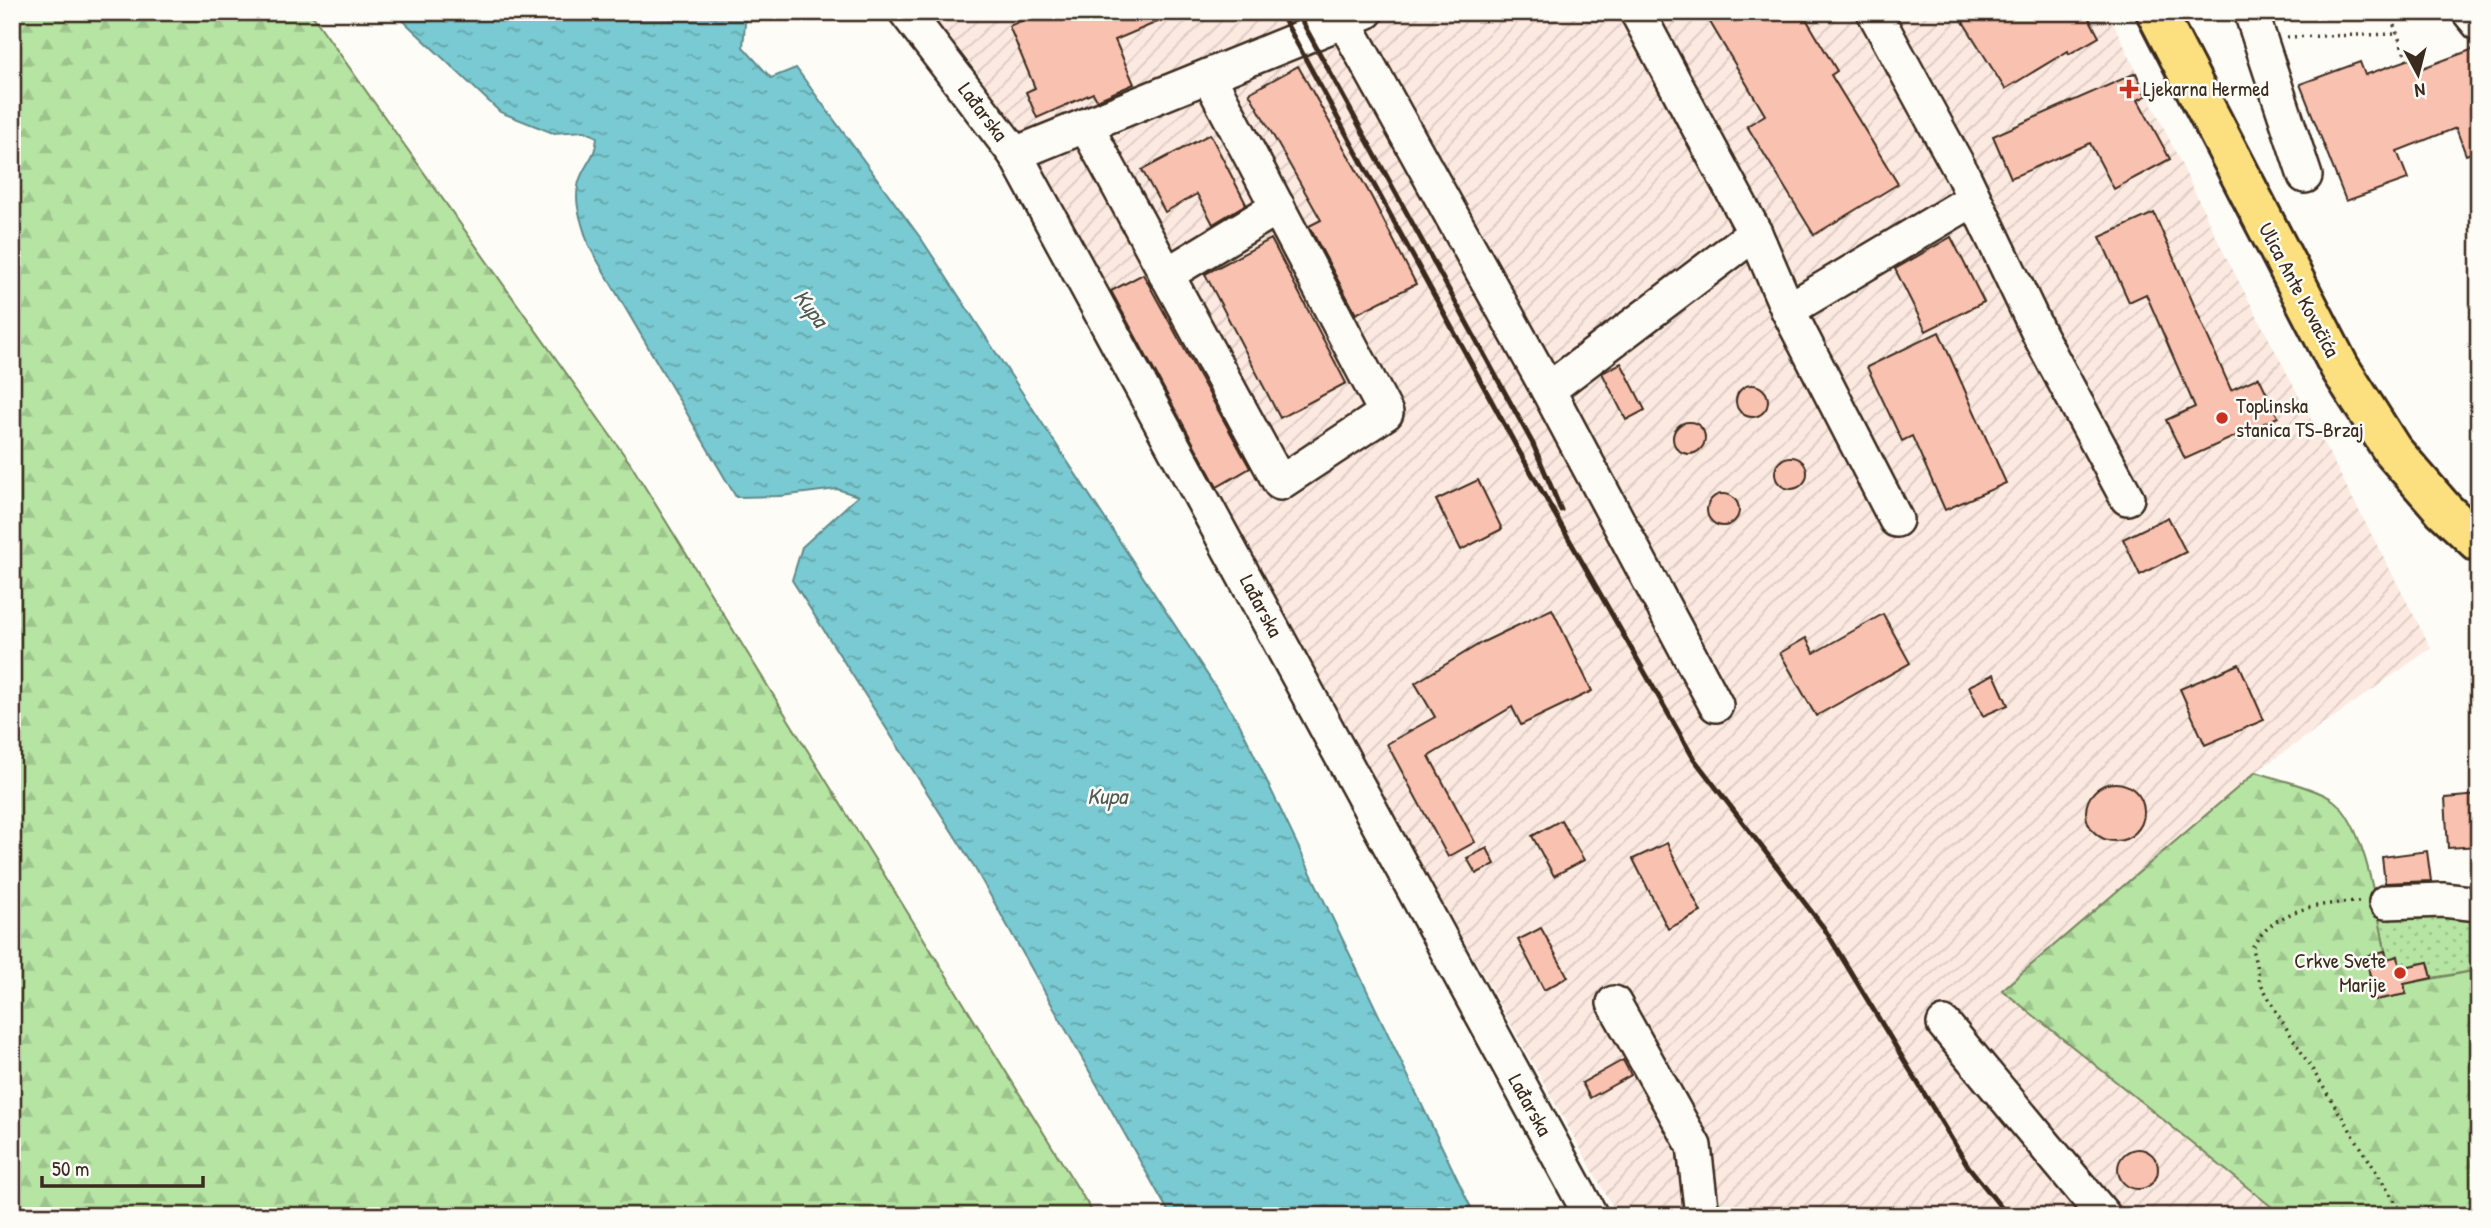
<svg xmlns="http://www.w3.org/2000/svg" width="2491" height="1228" viewBox="0 0 2491 1228" font-family="'Patrick Hand',sans-serif">
<style>
.industrial{fill:url(#industrial-furrows)}
.grass{fill:url(#grass-dots);stroke:#788760;stroke-width:2}
.forest{fill:url(#forest-firs);stroke:#788760;stroke-width:2}
.water{fill:url(#water-ripples);stroke:#608a8a;stroke-width:2}
.building{fill:#f9c1af;stroke:#3b2a1e;stroke-width:2}
.lines{fill:none;stroke-linecap:round;stroke-linejoin:round}
.minor-casing{stroke:#3b2a1e;stroke-width:38}
.major-casing{stroke:#3b2a1e;stroke-width:44}
.path{stroke:#3b2a1e;stroke-width:3.5;stroke-dasharray:2 5;stroke-linecap:butt}
.minor{stroke:#fdfcf7;stroke-width:33}
.major{stroke:#fce080;stroke-width:38}
.rail{stroke:#3b2a1e;stroke-width:5}
.poi-dot{fill:#c8321e;stroke:#fdfcf7;stroke-width:2.5}
.labels{text-anchor:middle;stroke-width:5;stroke-linejoin:round;paint-order:stroke}
.poi-label{font-size:21px;fill:#3b2a1e;stroke:#fdfcf7;text-anchor:start}
.street-label{font-size:21px;fill:#3b2a1e;stroke:#fdfcf7}
.water-label{font-size:23px;font-style:italic;fill:#4e5a54;stroke:#fdfcf7}
</style>
<defs>
<pattern id="industrial-furrows" width="10" height="10" patternUnits="userSpaceOnUse" patternTransform="scale(1.75)"><rect width="10" height="10" fill="#fceae1"/><path d="M-1 1l2-2M0 10L10 0M9 11l2-2" fill="none" stroke="#d9c9c1"/></pattern>
<pattern id="grass-dots" width="8" height="8" patternUnits="userSpaceOnUse" patternTransform="scale(1.75)"><rect width="8" height="8" fill="#b5e4a3"/><path d="M2 2h.1M6 6h.1" fill="none" stroke="#9dc48c" stroke-width="1.8" stroke-linecap="round"/></pattern>
<pattern id="forest-firs" width="22" height="20" patternUnits="userSpaceOnUse" patternTransform="scale(1.75)"><rect width="22" height="20" fill="#b5e4a3"/><path d="M5 1l3.5 6h-7zM16 11l3.5 6h-7z" fill="#9dc48c"/></pattern>
<pattern id="water-ripples" width="26" height="14" patternUnits="userSpaceOnUse" patternTransform="scale(1.75)"><rect width="26" height="14" fill="#79cad2"/><path d="M2 4q2-2 4 0t4 0M15 11q2-2 4 0t4 0" fill="none" stroke="#64a4aa"/></pattern>
</defs>
<rect width="100%" height="100%" fill="#fdfcf7"/>
<filter id="ink" filterUnits="userSpaceOnUse"><feTurbulence type="fractalNoise" baseFrequency=".0143" numOctaves="2"/><feDisplacementMap in="SourceGraphic" scale="14" xChannelSelector="R" yChannelSelector="G"/><feConvolveMatrix kernelMatrix="1 2 1 2 8 2 1 2 1" color-interpolation-filters="sRGB"/></filter>
<g filter="url(#ink)">
<polygon class="industrial" points="927,12 2108,12 2226,257 2431,648 2256,772 2002,990 2283,1216 1618,1216 981,77"/>
<polygon class="grass" points="2375,902 2479,904 2479,970 2432,978 2428,962 2400,968 2398,957 2387,959"/>
<g class="forest">
<polygon points="12,12 310,12 630,463 1095,1216 12,1216"/>
<path d="M2256 772C2274 778 2319 789 2333 800 2366 825 2377 911 2385 951L2366 956 2375 1000 2406 994 2404 984 2479 970V1056L2471 1063 2479 1067V1216H2283L2002 990Z"/>
</g>
<path class="water" d="M394 12H746L743 47 771 78 796 68 922 240 1239 723 1475 1216H1171L972 863 792 580 802 547 858 496 837 489 781 496 736 497 589 246C581 221 570 196 583 172 590 158 596 154 597 137L585 131 553 133 500 112Z"/>
<g class="building">
<polygon points="1041,12 1181,12 1115,40 1134,84 1097,100 1093,93 1037,118 1026,92 1035,88 1009,26"/>
<polygon points="1704,12 1802,12 1837,71 1831,75 1898,184 1814,235 1747,126 1765,115"/>
<polygon points="1957,12 2086,12 2099,37 2069,54 2068,51 2005,89"/>
<polygon points="2479,47 2479,150 2466,155 2456,128 2397,151 2408,179 2346,201 2300,84 2360,62 2365,75 2416,57 2420,69"/>
<polygon points="1298,66 1371,196 1416,284 1356,314 1309,226 1321,220 1249,93"/>
<polygon points="2136,73 2146,96 2138,100 2170,159 2114,189 2090,143 2011,178 1993,136"/>
<polygon points="1210,134 1246,204 1213,224 1197,194 1165,212 1142,170"/>
<polygon points="2154,213 2231,390 2259,377 2278,417 2185,459 2166,420 2195,407 2146,294 2129,302 2100,237"/>
<polygon points="1951,237 1984,302 1926,331 1895,269"/>
<polygon points="1271,239 1346,383 1280,418 1205,274"/>
<polygon points="1143,274 1250,468 1217,487 1111,291"/>
<polygon points="1939,332 2006,483 1945,510 1912,436 1902,441 1867,367"/>
<polygon points="1621,363 1645,410 1626,420 1602,373"/>
<circle cx="1752" cy="401" r="16"/>
<circle cx="1689" cy="438" r="16"/>
<circle cx="1791" cy="473" r="16"/>
<polygon points="1478,480 1502,529 1461,550 1436,500"/>
<circle cx="1723" cy="510" r="16"/>
<polygon points="2168,517 2186,552 2140,575 2123,539"/>
<polygon points="1552,609 1592,691 1521,725 1512,707 1429,756 1475,842 1448,857 1387,744 1435,717 1415,683 1481,643"/>
<polygon points="1883,614 1910,663 1816,716 1780,653 1806,638 1814,653"/>
<polygon points="2239,664 2264,720 2205,745 2180,689"/>
<polygon points="1994,674 2008,705 1983,716 1969,686"/>
<circle cx="2115" cy="812" r="29"/>
<polygon points="2479,795 2479,846 2448,848 2445,798"/>
<polygon points="1561,820 1584,860 1554,876 1532,836"/>
<polygon points="1667,843 1701,912 1668,929 1633,859"/>
<polygon points="1487,848 1495,864 1476,874 1467,858"/>
<polygon points="2427,851 2431,881 2385,883 2382,857"/>
<polygon points="1541,928 1568,977 1544,990 1518,940"/>
<polygon points="2385,951 2387,959 2398,956 2400,968 2428,962 2432,978 2404,984 2406,994 2375,1000 2366,956"/>
<polygon points="1623,1060 1631,1075 1590,1098 1582,1083"/>
<circle cx="2138" cy="1169" r="20"/>
</g>
<g class="lines">
<g class="minor-casing">
<g id="minor">
<polyline points="906,12 1015,154 1591,1216"/>
<polyline points="1339,12 1548,390 1716,705"/>
<polyline points="1637,12 1755,233 1788,310 1974,199"/>
<polyline points="1874,12 1963,175 2040,336 2127,498"/>
<polyline points="2251,12 2305,176"/>
<polyline points="2469,12 2479,24"/>
<polyline points="1086,126 1280,483 1386,413 1209,77"/>
<polyline points="1015,154 1366,12"/>
<polyline points="1166,275 1278,207"/>
<polyline points="1788,310 1896,520"/>
<polyline points="1548,390 1755,233"/>
<polyline points="2386,902 2443,900 2479,904"/>
<polyline points="1614,1003 1694,1146 1702,1216"/>
<polyline points="1944,1024 2104,1216"/>
</g>
</g>
<g class="major-casing">
<polyline id="major" points="2156,12 2340,368 2392,450 2444,510 2479,543"/>
</g>
<g class="path">
<polyline points="2389,12 2407,60"/>
<polyline points="2283,21 2294,12"/>
<polyline points="2287,37 2397,34"/>
<path d="M2359 902C2319 903 2273 909 2252 948L2260 982 2275 1010 2404 1216"/>
</g>
<use href="#minor" class="minor"/>
<use href="#major" class="major"/>
<g class="rail">
<polyline points="1280,12 1515,444 1694,759 1824,928 1968,1166 2008,1216"/>
<polyline points="1297,12 1533,444 1561,510"/>
</g>
</g>
</g>
<g class="poi-dot">
<path d="M2125.5 78.5h7v7h7v7h-7v7h-7v-7h-7v-7h7z"/>
<circle cx="2222" cy="418" r="7"/>
<circle cx="2400" cy="973" r="7"/>
</g>
<g class="labels">
<g class="poi-label">
<text x="2143" y="96">Ljekarna Hermed</text>
<text x="2236" y="413">Toplinska<tspan x="2236" dy="24">stanica TS-Brzaj</tspan></text>
<text x="2386" y="968" text-anchor="end">Crkve Svete<tspan x="2386" dy="24">Marije</tspan></text>
</g>
<g class="street-label">
<text transform="translate(983 112) rotate(53)" y="7">Lađarska</text>
<text transform="translate(2299 290) rotate(62)" y="7">Ulica Ante Kovačića</text>
<text transform="translate(1261 606) rotate(62)" y="7">Lađarska</text>
<text transform="translate(1530 1105) rotate(61)" y="7">Lađarska</text>
</g>
<g class="water-label">
<text transform="translate(811 308) rotate(53)" y="8">Kupa</text>
<text x="1107" y="804">Kupa</text>
</g>
</g>
<rect width="2491" height="1228" fill="none" stroke="#fdfcf7" stroke-width="42"/>
<rect x="21" y="21" width="2449" height="1186" fill="none" stroke="#3b2a1e" stroke-width="2.5" filter="url(#ink)"/>
<g transform="translate(2418 74) rotate(173)" stroke="#fdfcf7" stroke-width="5" paint-order="stroke">
<path d="M0-5L12 26L0 18L-12 26Z" fill="#3b2a1e"/>
<text y="-10" font-size="19" font-weight="bold" text-anchor="middle" fill="#3b2a1e">N</text>
</g>
<path d="M42 1176v10h161v-10" fill="none" stroke="#3b2a1e" stroke-width="3.5"/>
<text x="52" y="1176" font-size="21" fill="#3b2a1e" stroke="#fdfcf7" stroke-width="5" paint-order="stroke">50 m</text>
</svg>
